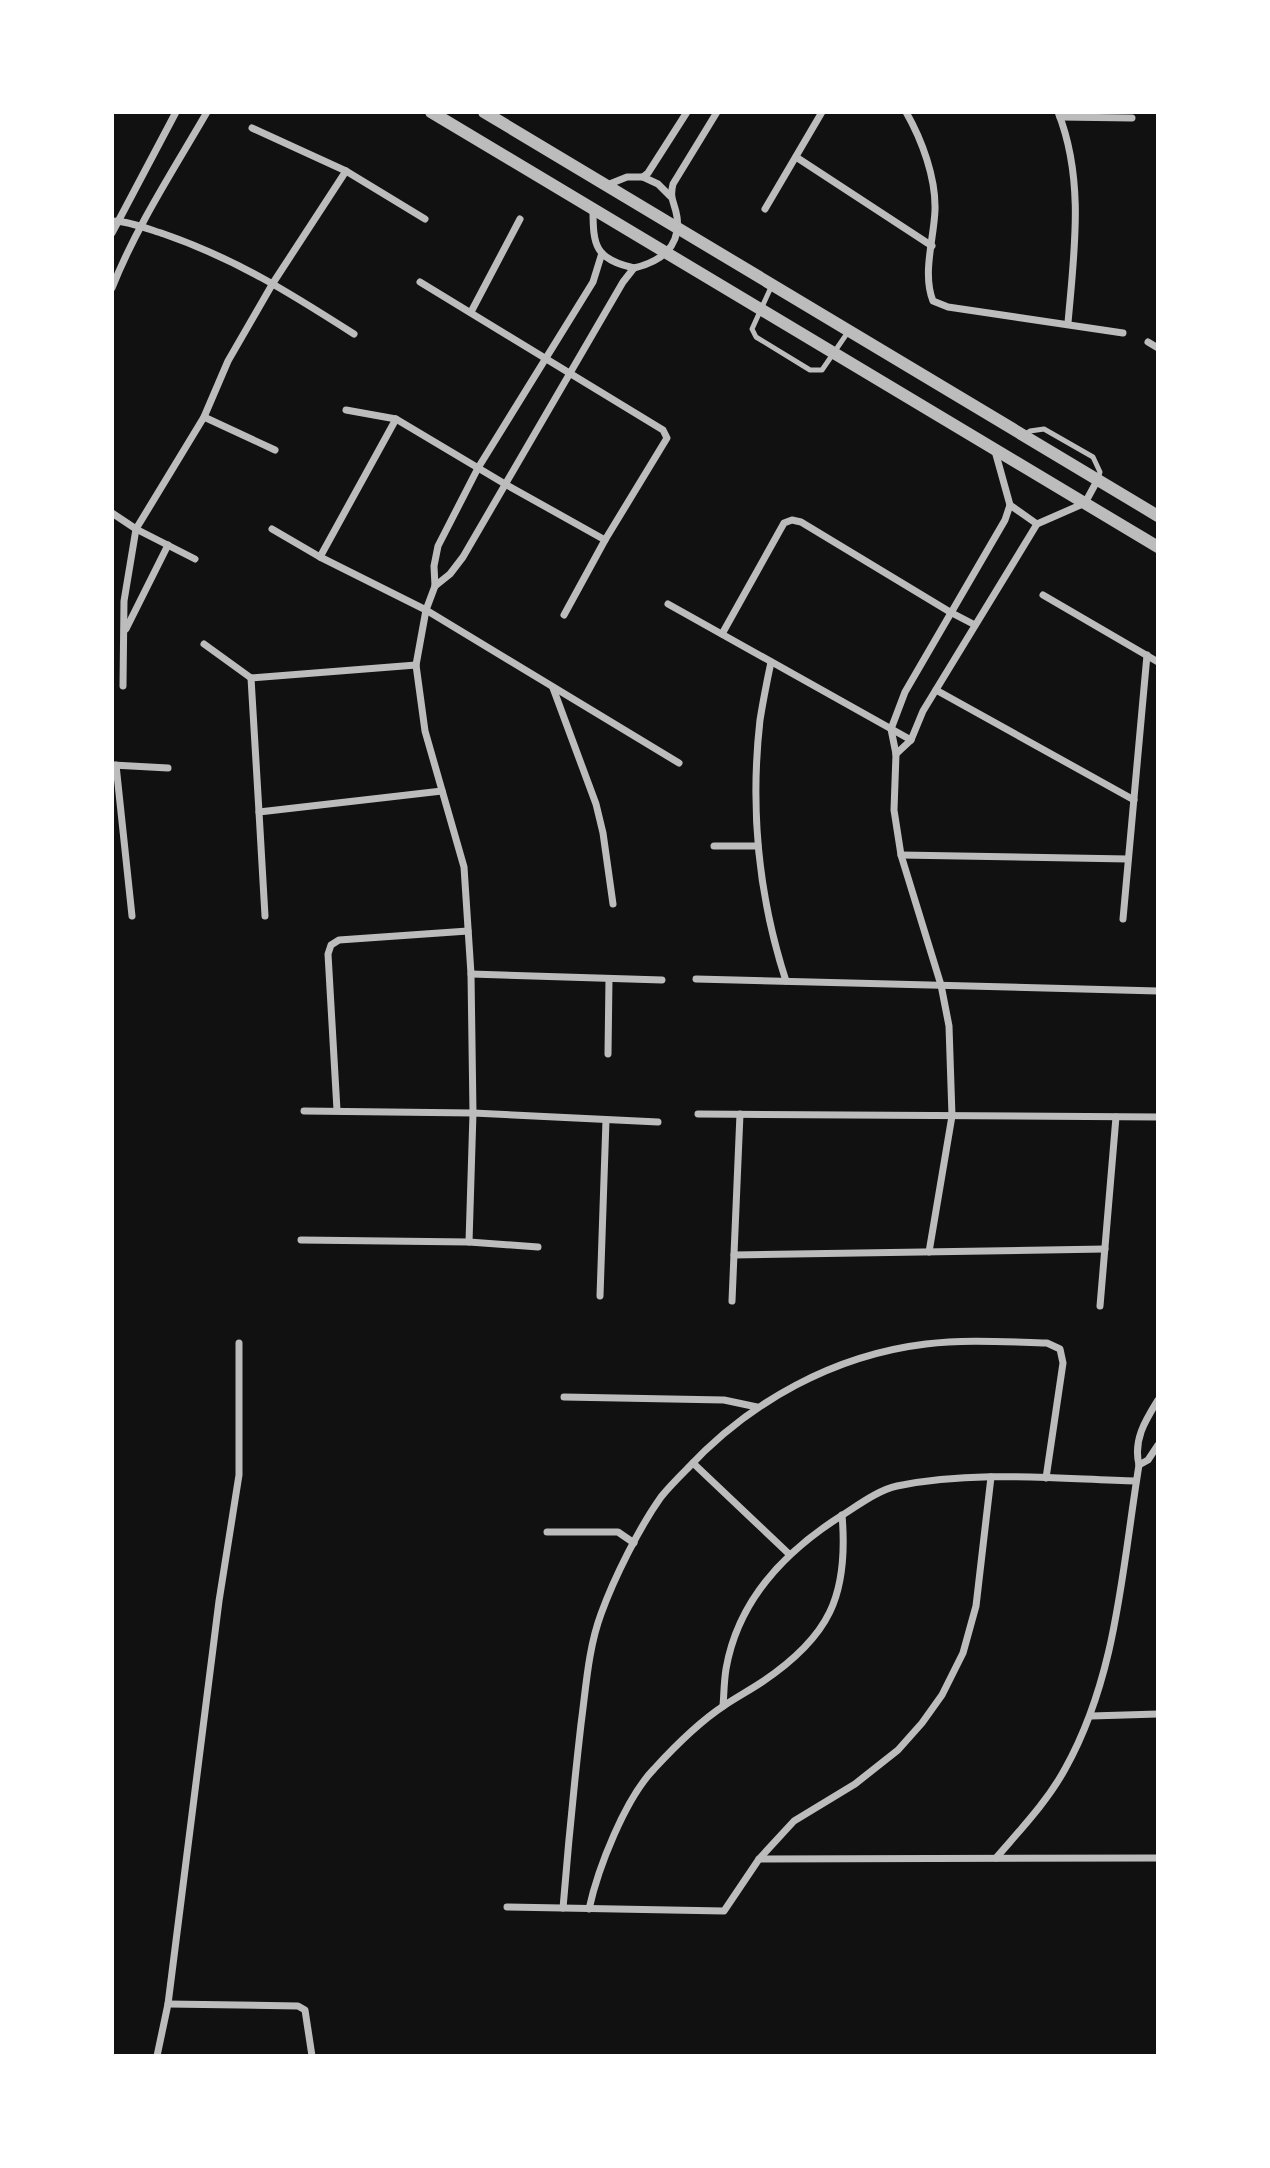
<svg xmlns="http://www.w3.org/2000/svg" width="1270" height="2168" viewBox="0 0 1270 2168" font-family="Montserrat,sans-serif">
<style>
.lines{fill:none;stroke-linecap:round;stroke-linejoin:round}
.service{stroke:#bcbcbc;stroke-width:5}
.minor{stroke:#bcbcbc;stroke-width:7}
.tertiary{stroke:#bcbcbc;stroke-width:12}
</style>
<rect width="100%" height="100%" fill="#111"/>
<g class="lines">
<g class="service">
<polyline points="772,285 752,329 756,337 810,370 822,370 848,332"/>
<polyline points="1025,435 1030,431 1044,429 1093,457 1100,472 1098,479"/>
</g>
<g class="minor">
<path d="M906 112C922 140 936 178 935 210 934 239 922 273 933 301L948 307 1123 333"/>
<path d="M1058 112C1085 180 1074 253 1068 323"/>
<polyline points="1060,117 1132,118"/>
<polyline points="252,128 346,171 425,219"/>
<polyline points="796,157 932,246"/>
<polyline points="643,177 658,184 670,196"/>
<polyline points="607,185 627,177 643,177 648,173 687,112"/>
<path d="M593 209C593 246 595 259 634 268"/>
<polyline points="765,209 822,112"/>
<path d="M112 221C129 221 148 229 164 234 236 259 290 293 354 334"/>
<polyline points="112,233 176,112"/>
<polyline points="420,282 663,430 667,438 605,540 564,615"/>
<path d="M112 288C136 227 174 169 207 112"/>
<polyline points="471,312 520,219"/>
<polyline points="1148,342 1158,348"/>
<polyline points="204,417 275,450"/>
<polyline points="396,419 505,484 605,540"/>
<polyline points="1010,505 1037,524"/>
<polyline points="112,513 136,529 195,559"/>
<polyline points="272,529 320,557 426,610 679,763"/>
<polyline points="320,557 396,419 346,410"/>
<path d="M435 586 450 574 463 557 623 282 634 268C660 262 681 247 677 217 675 202 669 200 673 184L717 112"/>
<polyline points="1043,595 1158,662"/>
<polyline points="668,604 911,740"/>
<polyline points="126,629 168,545"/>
<polyline points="722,634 784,523 792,520 801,522 950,612 975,625"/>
<polyline points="204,644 251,678 416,665"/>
<path d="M771 662C767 681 763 701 760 720 750 808 759 898 786 981"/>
<polyline points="251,678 259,812"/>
<polyline points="123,686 124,601 136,529 204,417 228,361 273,283 346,171"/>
<polyline points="553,688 596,804 603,833 613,904"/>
<polyline points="936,690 1134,800"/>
<polyline points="896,754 911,740 923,711 1037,524 1085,503 1098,479"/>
<polyline points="113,765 168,768"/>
<polyline points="116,765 132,916"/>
<polyline points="714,846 758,846"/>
<polyline points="901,855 1128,859"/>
<polyline points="265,916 259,812 442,791"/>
<polyline points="1123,919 1147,655"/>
<polyline points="471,974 662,980"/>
<polyline points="696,979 1158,991"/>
<polyline points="608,1054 609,979"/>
<polyline points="337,1110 328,954 331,945 339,940 468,931"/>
<polyline points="304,1111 473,1113 658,1122"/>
<polyline points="698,1114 1158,1117"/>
<polyline points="301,1240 469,1242 538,1247"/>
<polyline points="469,1242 473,1113 471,974 464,867 425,731 416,665 426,610 435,586 434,566 438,546 478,468 593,282 602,253"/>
<polyline points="929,1252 952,1116 949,1026 941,985 901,855 894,810 896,754 891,729 905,692 1005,520 1010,505 995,451"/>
<polyline points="734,1255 1105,1249"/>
<polyline points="600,1296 606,1120"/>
<polyline points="732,1301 740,1114"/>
<polyline points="1100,1306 1116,1117"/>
<polyline points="564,1397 724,1400 757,1407"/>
<polyline points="693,1463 789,1554"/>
<polyline points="1139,1465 1148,1460 1158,1445"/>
<polyline points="547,1532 618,1532 634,1543"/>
<path d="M723 1706C724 1694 724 1681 726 1669 738 1600 784 1552 841 1516 857 1506 878 1490 897 1486 975 1470 1057 1479 1136 1481"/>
<polyline points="1091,1716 1158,1714"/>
<path d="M996 1858C1020 1830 1047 1802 1065 1769 1117 1676 1122 1569 1139 1465 1133 1440 1145 1421 1158 1400"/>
<polyline points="759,1859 1158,1858"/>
<polyline points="507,1907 724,1911 759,1859 794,1821 855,1784 898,1750 922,1723 942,1695 963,1653 976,1606 991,1477"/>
<path d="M563 1908C568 1847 574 1785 581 1724 586 1688 588 1649 601 1614 614 1578 639 1528 661 1497 669 1487 678 1478 687 1469 749 1402 834 1355 926 1344 966 1339 1007 1342 1047 1343L1060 1349 1063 1363 1046 1478"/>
<path d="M589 1909C598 1868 625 1799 654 1769 675 1746 699 1722 725 1705 737 1697 750 1690 762 1682 829 1637 849 1596 842 1515"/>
<polyline points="168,2004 298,2006 305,2010 312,2056"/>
<polyline points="157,2056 168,2004 219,1601 239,1475 239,1343"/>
</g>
<g class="tertiary">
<polyline points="431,112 1158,547"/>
<polyline points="484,112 1158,516"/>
</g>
</g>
<rect width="1270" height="2168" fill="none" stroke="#ffffff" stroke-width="228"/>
</svg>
